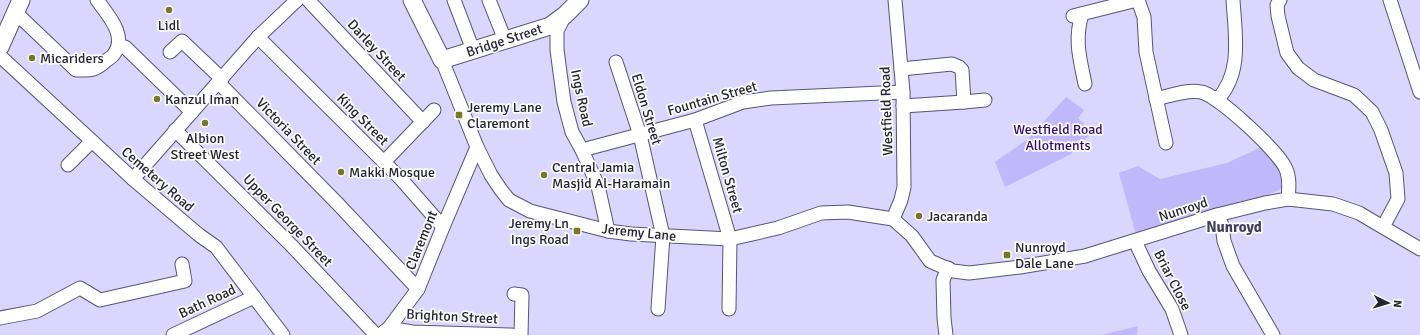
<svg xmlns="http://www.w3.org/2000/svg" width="1420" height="335" viewBox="0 0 1420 335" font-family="Signika,sans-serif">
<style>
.green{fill:#c1b8fb}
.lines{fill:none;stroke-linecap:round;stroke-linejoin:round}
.minor-casing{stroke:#585475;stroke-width:15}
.major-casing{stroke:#585475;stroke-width:19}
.minor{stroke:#fff;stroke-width:13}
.major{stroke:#fff;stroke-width:17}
.poi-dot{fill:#777820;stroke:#fcfcfc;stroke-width:1.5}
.labels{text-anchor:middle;stroke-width:3.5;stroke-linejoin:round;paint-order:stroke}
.poi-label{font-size:14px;fill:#252432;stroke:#fcfcfc;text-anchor:start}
.street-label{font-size:14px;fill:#252432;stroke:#fcfcfc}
.park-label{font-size:14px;fill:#320b72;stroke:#fcfcfc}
.neighbourhood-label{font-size:15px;font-weight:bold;fill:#433e5e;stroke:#fcfcfc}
</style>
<rect width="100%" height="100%" fill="#dad6fd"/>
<g class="green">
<polygon points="1066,97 1084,110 1078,118 1092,132 1071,154 1005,187 995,162 1028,139"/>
<polygon points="1261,147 1273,159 1283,175 1284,185 1279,190 1268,195 1191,217 1136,235 1119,173 1138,166 1160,179 1227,163"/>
<polygon points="1138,326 1137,335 1102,335"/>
</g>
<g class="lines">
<g class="minor-casing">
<g id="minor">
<polyline points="308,0 423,122"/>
<polyline points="454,0 473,50"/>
<polyline points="489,0 505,40"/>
<polyline points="1138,0 1144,17 1146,52 1166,143"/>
<polyline points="1280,0 1277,5 1278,16 1287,53 1298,68 1314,80 1354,95 1372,112 1381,130 1396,173 1398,199 1383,227"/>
<polyline points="1390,0 1420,92"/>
<path d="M15 12 76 70C92 70 95 71 107 60 110 58 113 56 114 54 128 36 107 14 97 0"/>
<path d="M1082 14C1074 40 1080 59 1085 84"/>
<polyline points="565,15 557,31 557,50 564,102 572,132 582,150 598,186 608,231"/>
<polyline points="1073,16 1137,0"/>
<polyline points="258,37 401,179 443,227"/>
<polyline points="125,47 192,112"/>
<polyline points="170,52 182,41 222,79"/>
<polyline points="0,56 133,179 199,235 216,247 283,335"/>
<polyline points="442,60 477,147 491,175 501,190 509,200 530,211 608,231 631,234 730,239 778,228 821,213 848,212 893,219 912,236 930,261 953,271 969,273 1020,267 1085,256 1217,215 1265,203 1288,199 1333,204 1359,213 1420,249"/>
<polyline points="616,62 640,135 663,236 658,309"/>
<polyline points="901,69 952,64 959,67 962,70 964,102 903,106"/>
<polyline points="219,83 338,204 418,289"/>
<path d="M1156 99C1169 96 1187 89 1201 92 1218 95 1279 152 1286 169 1290 178 1289 189 1288 199"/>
<path d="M1217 100C1243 73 1235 34 1233 0"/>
<polyline points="964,102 985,100"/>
<polyline points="695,120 730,239 729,309"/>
<polyline points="175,130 291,245 376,335"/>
<polyline points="582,150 695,120 743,102 771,98 903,92"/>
<polyline points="384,162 434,110"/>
<polyline points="68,165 91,142"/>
<polyline points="133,179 258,37 297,0"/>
<polyline points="1217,215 1222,225 1224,241 1233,266 1273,335"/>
<polyline points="893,219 901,200 904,187 903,92 895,0"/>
<polyline points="1135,241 1149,271 1172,309 1181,335"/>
<polyline points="514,294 522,295 521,335"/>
<polyline points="0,318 37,311 80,288 100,300 185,281 182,264"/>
<polyline points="389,328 412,332 512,335"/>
<polyline points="173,335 254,297"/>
<polyline points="380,335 389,328 418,289 443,227 477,147"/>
<polyline points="946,335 944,318 943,280 948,268"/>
</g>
</g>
<g class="major-casing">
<g id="major">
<polyline points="412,0 442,60 550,26 565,15 580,0"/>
<polyline points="0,47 21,0"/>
</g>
</g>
<use href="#minor" class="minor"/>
<use href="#major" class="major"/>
</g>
<g class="poi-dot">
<circle cx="169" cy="10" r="4"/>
<circle cx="32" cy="58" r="4"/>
<circle cx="157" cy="99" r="4"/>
<rect x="455" y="111" width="8" height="8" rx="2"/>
<circle cx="205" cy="123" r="4"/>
<circle cx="341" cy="172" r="4"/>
<circle cx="544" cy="175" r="4"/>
<circle cx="919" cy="216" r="4"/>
<rect x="573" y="227" width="8" height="8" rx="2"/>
<rect x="1003" y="251" width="8" height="8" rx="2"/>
</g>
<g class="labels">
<g class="poi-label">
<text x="169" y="30" text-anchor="middle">Lidl</text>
<text x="40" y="63">Micariders</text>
<text x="165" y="104">Kanzul Iman</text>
<text x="467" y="112">Jeremy Lane<tspan x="467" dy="16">Claremont</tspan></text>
<text x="205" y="143" text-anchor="middle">Albion<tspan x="205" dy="16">Street West</tspan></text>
<text x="552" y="172">Central Jamia<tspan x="552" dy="16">Masjid Al-Haramain</tspan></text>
<text x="349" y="177">Makki Mosque</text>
<text x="927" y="221">Jacaranda</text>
<text x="569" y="228" text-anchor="end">Jeremy Ln<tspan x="569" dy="16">Ings Road</tspan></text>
<text x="1015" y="252">Nunroyd<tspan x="1015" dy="16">Dale Lane</tspan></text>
</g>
<g class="street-label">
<text transform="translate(504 40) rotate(-18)" y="5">Bridge Street</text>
<text transform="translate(377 50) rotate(47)" y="5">Darley Street</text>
<text transform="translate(582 98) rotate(78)" y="5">Ings Road</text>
<text transform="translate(712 98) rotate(-16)" y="5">Fountain Street</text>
<text transform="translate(647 109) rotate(73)" y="5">Eldon Street</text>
<text transform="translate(886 111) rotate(-92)" y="5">Westfield Road</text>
<text transform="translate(363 119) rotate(45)" y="5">King Street</text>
<text transform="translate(289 131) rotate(46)" y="5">Victoria Street</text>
<text transform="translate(728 175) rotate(74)" y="5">Milton Street</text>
<text transform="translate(158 179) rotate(41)" y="5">Cemetery Road</text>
<text transform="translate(1183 209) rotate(-18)" y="5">Nunroyd</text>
<text transform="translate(288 220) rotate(46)" y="5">Upper George Street</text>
<text transform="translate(639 232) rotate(6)" y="5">Jeremy Lane</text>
<text transform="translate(421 240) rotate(-68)" y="5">Claremont</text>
<text transform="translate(1173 280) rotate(63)" y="5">Briar Close</text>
<text transform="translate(207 301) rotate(-25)" y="5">Bath Road</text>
<text transform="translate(452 316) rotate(3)" y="5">Brighton Street</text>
</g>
<g class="park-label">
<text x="1058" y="134">Westfield Road<tspan x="1058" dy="16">Allotments</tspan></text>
</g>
<g class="neighbourhood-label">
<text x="1234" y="232">Nunroyd</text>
</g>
</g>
<g transform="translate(1388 303) rotate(95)" stroke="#fcfcfc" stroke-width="3" paint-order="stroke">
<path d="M0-3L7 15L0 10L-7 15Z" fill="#252432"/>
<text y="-6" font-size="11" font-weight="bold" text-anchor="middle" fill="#252432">N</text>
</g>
</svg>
